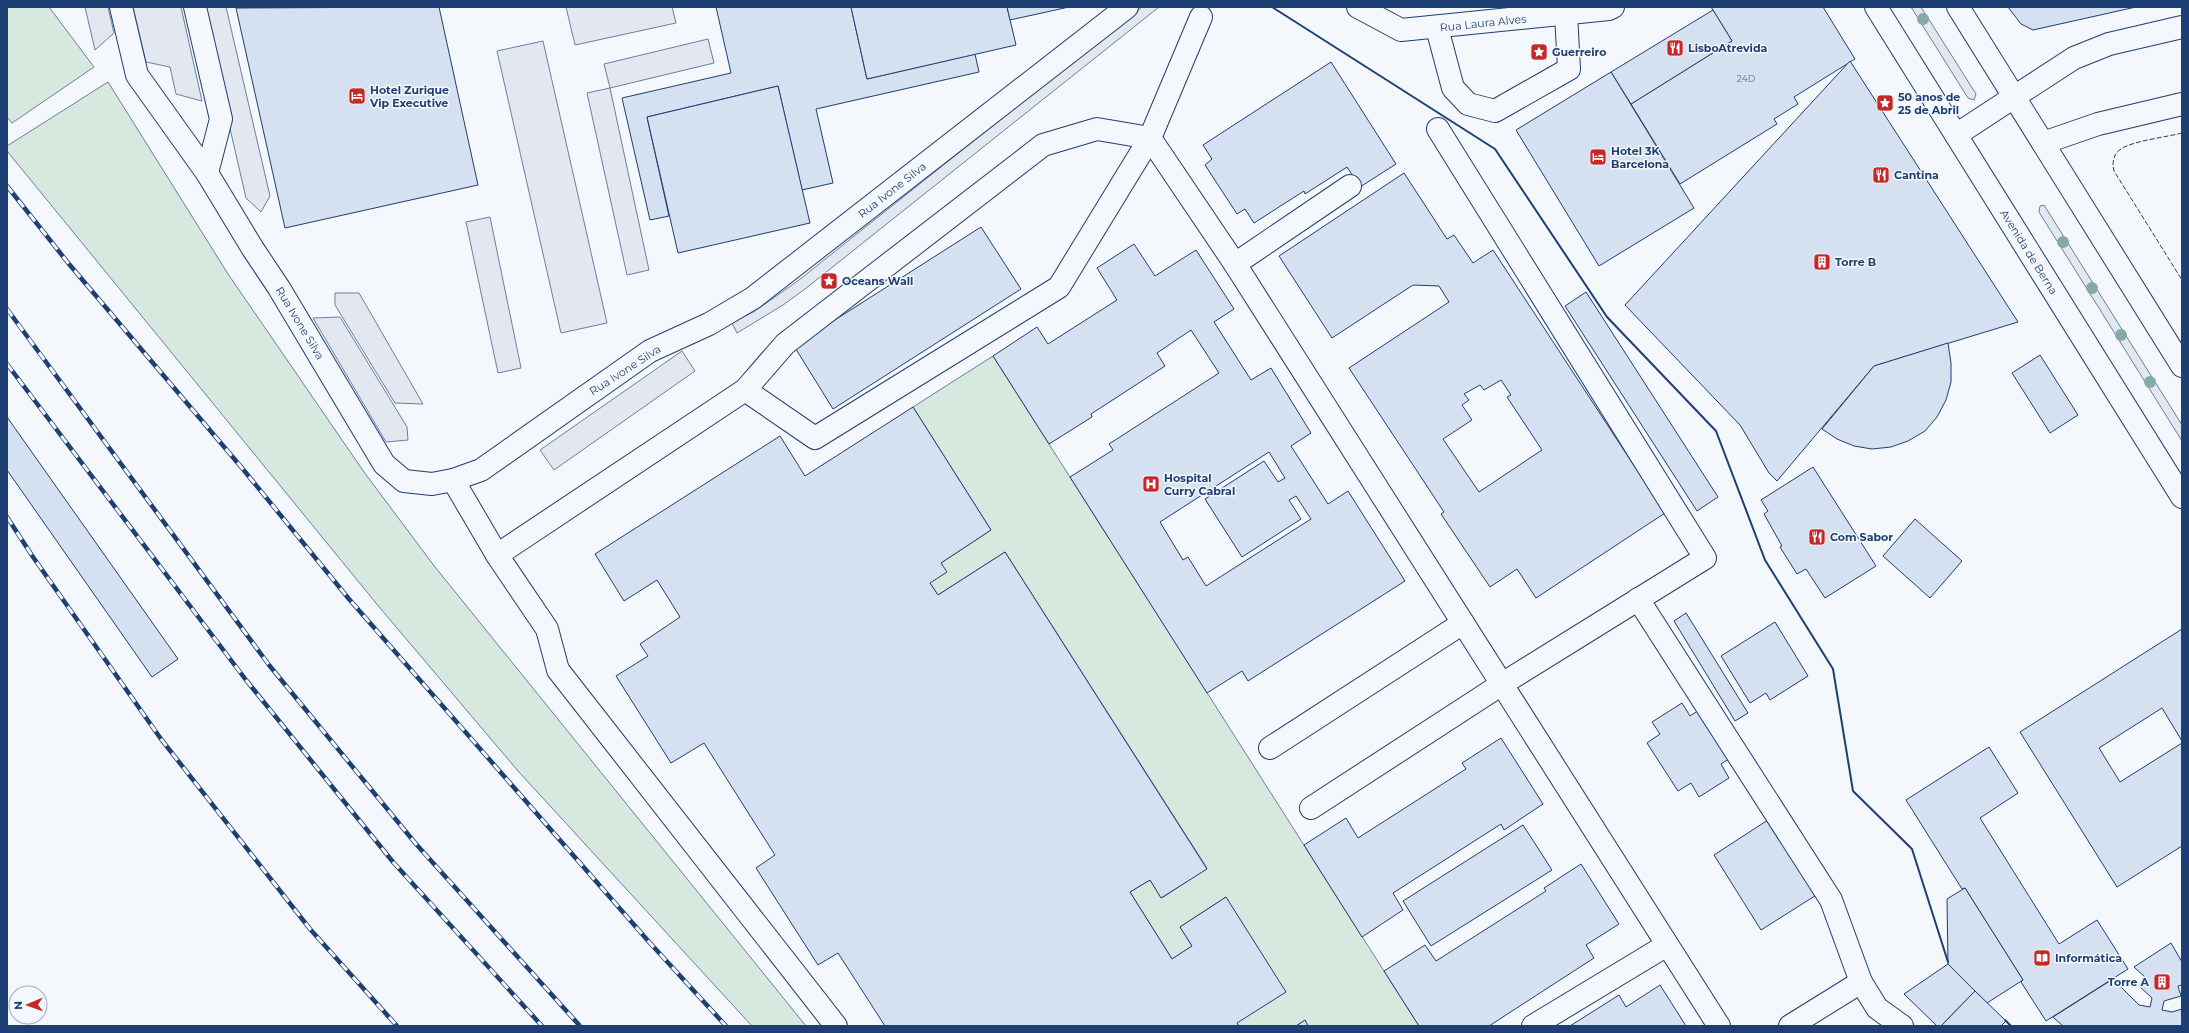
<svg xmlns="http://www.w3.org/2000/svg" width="2189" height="1033" viewBox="0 0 2189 1033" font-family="Montserrat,sans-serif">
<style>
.green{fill:#d7e8df;stroke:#687fa3}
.parking{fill:#e3e8f0;stroke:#687fa3}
.building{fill:#d5e0f0;stroke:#1d3f73;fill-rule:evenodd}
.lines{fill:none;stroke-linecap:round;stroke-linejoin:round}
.minor-casing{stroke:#1d3f73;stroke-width:24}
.major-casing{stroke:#1d3f73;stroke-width:24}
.minor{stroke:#f4f7fb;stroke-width:22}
.major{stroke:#f4f7fb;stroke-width:22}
.rail-casing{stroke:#1d3f73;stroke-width:4.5}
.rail{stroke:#f4f7fb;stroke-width:3;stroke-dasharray:9;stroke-linecap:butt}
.fence{stroke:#1d3f73;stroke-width:1;stroke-dasharray:5 2;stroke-linecap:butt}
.wall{stroke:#1d3f73;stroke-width:2}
.tree{fill:#86aba6}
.labels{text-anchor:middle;stroke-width:3;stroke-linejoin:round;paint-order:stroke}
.number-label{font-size:9px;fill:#4b6792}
.street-label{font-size:11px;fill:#1d3f73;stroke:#f4f7fb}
.poi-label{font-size:11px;font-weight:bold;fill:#1d3f73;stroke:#f4f7fb;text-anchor:start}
</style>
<rect width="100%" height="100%" fill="#f4f7fb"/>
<g class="green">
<polygon points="7,7 49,7 94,67 12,123 7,117"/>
<polygon points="108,82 228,274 364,472 435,567 806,1026 752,1026 518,771 380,608 7,151 7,146"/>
<polygon points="993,356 1419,1026 1308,1026 1305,1020 1296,1026 1239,1026 1237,1023 1226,897 1180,927 1192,946 1172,959 1130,892 1150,880 1162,898 1207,868 1005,552 938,595 930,583 941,563 991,530 913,407"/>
</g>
<g class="parking">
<polygon points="85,7 108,7 114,33 95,50"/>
<polygon points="133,7 181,7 202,101 176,94 170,67 146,62"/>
<polygon points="202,7 226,7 270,196 261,212 246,198"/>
<polygon points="566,7 672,7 676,23 575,45"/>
<polygon points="1142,7 1159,7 805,289 783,305 737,333 732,323 755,311 799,280"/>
<polygon points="1911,7 1921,7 1976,94 1974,100 1968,98"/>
<polygon points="708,39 714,63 610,88 649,270 627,275 587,93 610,88 604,64"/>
<polygon points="543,41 607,323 561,333 497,51"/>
<polygon points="2044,205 2182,425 2182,441 2039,212 2040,206"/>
<polygon points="490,217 521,368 498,373 466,222"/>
<polygon points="335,293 359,293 423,404 395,403 335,305"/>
<polygon points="340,317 407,427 408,440 386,442 313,318"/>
<polygon points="682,351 695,371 554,470 540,450"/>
</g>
<g class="building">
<polygon points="439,7 478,185 285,228 236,8"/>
<polygon points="716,7 851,7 867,79 975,54 979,72 816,109 833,183 802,190 778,86 647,117 669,216 650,220 622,98 731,73"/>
<polygon points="851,7 1007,7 1016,45 867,79"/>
<polygon points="1007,7 1069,7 1010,20"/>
<polygon points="1711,7 1823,7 1855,59 1794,97 1798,104 1774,119 1777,124 1680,184 1631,104 1732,41"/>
<polygon points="2008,7 2136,7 2033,30 2021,24"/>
<polygon points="1713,10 1732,41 1631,104 1611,72"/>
<polygon points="1850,61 2018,322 1874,366 1777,481 1769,473 1740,425 1625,305"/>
<polygon points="1331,62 1396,164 1360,187 1347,167 1305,194 1304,191 1254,223 1245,209 1237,214 1205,165 1212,159 1203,145"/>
<polygon points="1611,72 1694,208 1599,266 1516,130"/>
<polygon points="778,86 810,223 678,253 647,117"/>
<path d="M1404 173 1447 239 1454 235 1473 263 1493 250 1665 513 1536 598 1517 569 1490 587 1441 514 1444 512 1349 368 1449 302 1439 286 1413 285 1332 338 1279 256ZM1501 380 1511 395 1507 397 1542 450 1479 492 1443 439 1472 420 1462 405 1469 400 1464 394 1480 385 1484 390Z"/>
<polygon points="981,227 1021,289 833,409 794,346"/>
<path d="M1134 244 1155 276 1196 250 1234 309 1214 322 1251 380 1271 368 1311 433 1291 446 1328 504 1348 491 1405 581 1248 681 1242 671 1207 693 1070 477 1113 450 1109 444 1219 373 1191 330 1157 353 1165 366 1091 414 1092 417 1049 444 993 356 1037 327 1048 344 1117 300 1097 268ZM1269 452 1285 478 1278 482 1264 461 1205 499 1242 557 1301 519 1289 500 1296 496 1311 519 1206 586 1188 557 1183 560 1160 522Z"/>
<polygon points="1586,292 1718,497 1697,511 1565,306"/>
<polygon points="1948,343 1951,363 1951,382 1946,400 1937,417 1925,431 1908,441 1891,447 1872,449 1854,446 1837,439 1822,429 1874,366"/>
<polygon points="2040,355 2078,415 2050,433 2012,373"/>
<polygon points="913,407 991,530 941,563 947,572 930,583 938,595 1005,552 1207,869 1161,898 1150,880 1130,892 1172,959 1192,946 1180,927 1226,897 1286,992 1237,1023 1239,1026 885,1026 838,953 818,965 756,868 775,855 704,743 671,763 616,676 648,656 640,644 680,617 657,580 624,601 595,554 780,436 805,476"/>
<polygon points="7,417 178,659 152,677 7,470"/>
<polygon points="1813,467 1876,566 1825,598 1806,569 1797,574 1780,547 1782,546 1764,514 1768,511 1761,500"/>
<polygon points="1915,519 1962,561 1930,598 1883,556"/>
<polygon points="1686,613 1748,713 1735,721 1674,621"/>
<polygon points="1775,622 1808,676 1770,700 1766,693 1750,703 1721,656"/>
<polygon points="2182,629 2182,741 2162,708 2099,748 2120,782 2182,743 2182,846 2117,887 2020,732"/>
<polygon points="1682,703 1690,716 1702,708 1732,757 1721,764 1729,778 1699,797 1691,783 1678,791 1647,743 1660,734 1652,722"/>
<polygon points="1501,738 1543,804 1504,830 1501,824 1393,893 1403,910 1362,937 1304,845 1346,818 1358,838 1466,769 1462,763"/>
<polygon points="1989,747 2018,793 1980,818 2059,944 2097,920 2128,969 2046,1021 2021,982 2023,980 1965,888 1962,889 1906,800"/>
<polygon points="1771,818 1818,894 1761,930 1714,855"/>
<polygon points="1523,825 1552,870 1431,946 1403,901"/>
<polygon points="1581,864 1619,924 1586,945 1594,958 1489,1026 1419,1026 1384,971 1425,945 1436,961 1546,891 1544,888"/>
<polygon points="1965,888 2023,980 1987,1003 1948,964 1947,899"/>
<polygon points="2171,943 2182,962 2182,985 2178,986 2181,996 2164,1001 2162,1010 2172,1012 2182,1009 2182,1026 2063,1026 2053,1017 2113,979 2139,1005 2150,1007 2152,998 2139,986 2146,978 2134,967"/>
<polygon points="1948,964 1975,991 1941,1026 1937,1026 1904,994"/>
<polygon points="1660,985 1686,1026 1570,1026 1619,995 1626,1007"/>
<polygon points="1975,991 2006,1021 2001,1026 1941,1026"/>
<polygon points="1305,1020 1308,1026 1296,1026"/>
</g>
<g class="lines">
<g class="minor-casing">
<g id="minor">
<polyline points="121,7 137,75 207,173 253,249 279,288 384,464 404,481 432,484 453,480 481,470 650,351 709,324 753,298 1127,7"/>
<polyline points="195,7 221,119 207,173"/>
<polyline points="1358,7 1401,30 1609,9 1613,7"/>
<polyline points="1437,28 1453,88 1468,104 1495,111 1569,69 1566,14"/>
<polyline points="2014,97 2074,58 2109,44 2182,27"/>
<polyline points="2043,143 2098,124 2182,104"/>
<polyline points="1235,264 1350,186"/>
<polyline points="745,390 815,438 1059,287 1150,138 1201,17"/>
<polyline points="453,480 497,555 547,629 558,670 836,1026"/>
<polyline points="497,555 745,390 785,344 1043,145 1097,129 1150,138 1235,264 1719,1026"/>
<polyline points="1638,599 1831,900 1861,982"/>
<polyline points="1270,748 1463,623"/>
<polyline points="1311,808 1502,684 1705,558 1438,129"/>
<polyline points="1533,1026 1667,945"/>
<polyline points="1790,1026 1861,982 1877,1008 1902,1026"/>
</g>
</g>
<g class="major-casing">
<g id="major">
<polyline points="1876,7 2182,497"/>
<polyline points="1958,7 2182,366"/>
<polyline points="1956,135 2014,97"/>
</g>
</g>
<use href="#minor" class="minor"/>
<use href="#major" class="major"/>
<g class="rail-casing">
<g id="rail">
<polyline points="7,186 69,264 242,468 349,599 650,943 726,1026"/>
<polyline points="7,309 269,665 416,844 580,1026"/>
<polyline points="7,364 246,680 393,862 542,1026"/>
<polyline points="7,517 33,557 161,739 310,929 397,1026"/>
</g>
</g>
<use href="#rail" class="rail"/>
<path class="fence" d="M2182 133C2167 137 2132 141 2121 149 2113 154 2112 163 2114 171L2182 280"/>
<g class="wall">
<polyline points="1272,7 1495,149 1607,317 1716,431 1765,560 1833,669 1853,791 1912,849 1948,962"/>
<polyline points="2005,1020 2011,1026"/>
</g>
</g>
<g class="tree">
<circle cx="1923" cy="19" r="6"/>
<circle cx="2063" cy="242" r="6"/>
<circle cx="2092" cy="288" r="6"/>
<circle cx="2121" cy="335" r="6"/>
<circle cx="2150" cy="382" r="6"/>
</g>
<defs>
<g id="restaurant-square" transform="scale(0.9)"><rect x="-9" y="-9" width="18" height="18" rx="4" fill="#c62828" stroke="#f4f7fb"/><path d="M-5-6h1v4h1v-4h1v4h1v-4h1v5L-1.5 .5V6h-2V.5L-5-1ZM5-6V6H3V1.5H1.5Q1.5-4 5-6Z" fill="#fff"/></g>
<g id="sight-square" transform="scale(0.9)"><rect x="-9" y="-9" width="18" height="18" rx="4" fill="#c62828" stroke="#f4f7fb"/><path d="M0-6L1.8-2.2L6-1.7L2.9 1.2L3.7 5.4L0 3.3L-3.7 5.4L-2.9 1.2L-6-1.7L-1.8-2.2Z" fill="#fff"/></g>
<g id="hotel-square" transform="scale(0.9)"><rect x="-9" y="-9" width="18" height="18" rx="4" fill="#c62828" stroke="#f4f7fb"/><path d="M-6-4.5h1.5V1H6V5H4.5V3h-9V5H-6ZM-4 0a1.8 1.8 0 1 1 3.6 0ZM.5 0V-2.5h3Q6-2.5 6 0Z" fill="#fff"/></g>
<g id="building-square" transform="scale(0.9)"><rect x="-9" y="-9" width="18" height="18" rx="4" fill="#c62828" stroke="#f4f7fb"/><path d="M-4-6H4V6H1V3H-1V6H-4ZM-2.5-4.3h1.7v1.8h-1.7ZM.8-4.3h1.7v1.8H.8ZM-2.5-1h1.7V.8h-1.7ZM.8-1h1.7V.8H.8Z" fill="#fff"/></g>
<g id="hospital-square" transform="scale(0.9)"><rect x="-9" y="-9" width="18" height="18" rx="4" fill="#c62828" stroke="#f4f7fb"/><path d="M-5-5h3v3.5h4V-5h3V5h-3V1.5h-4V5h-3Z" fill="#fff"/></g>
<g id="library-square" transform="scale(0.9)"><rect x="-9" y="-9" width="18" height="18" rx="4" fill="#c62828" stroke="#f4f7fb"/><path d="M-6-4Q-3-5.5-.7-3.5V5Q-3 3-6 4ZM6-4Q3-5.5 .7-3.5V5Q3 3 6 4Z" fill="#fff"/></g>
</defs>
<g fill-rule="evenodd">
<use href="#restaurant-square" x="1675" y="48"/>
<use href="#sight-square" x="1539" y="52"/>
<use href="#hotel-square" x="357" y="96"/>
<use href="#sight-square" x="1885" y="103"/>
<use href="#hotel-square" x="1598" y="157"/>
<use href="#restaurant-square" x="1881" y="175"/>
<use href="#building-square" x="1822" y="262"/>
<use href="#sight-square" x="829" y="281"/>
<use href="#hospital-square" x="1151" y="484"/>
<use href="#restaurant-square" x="1817" y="537"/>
<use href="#library-square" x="2042" y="958"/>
<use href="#building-square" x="2162" y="982"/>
</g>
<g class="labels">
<g class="number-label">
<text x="1746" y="82">24D</text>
</g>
<g class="street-label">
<text transform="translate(1483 23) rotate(-6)" y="4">Rua Laura Alves</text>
<text transform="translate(892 190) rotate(-38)" y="4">Rua Ivone Silva</text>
<text transform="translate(2029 252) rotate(58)" y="4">Avenida de Berna</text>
<text transform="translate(300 323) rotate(59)" y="4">Rua Ivone Silva</text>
<text transform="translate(625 370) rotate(-33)" y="4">Rua Ivone Silva</text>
</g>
<g class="poi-label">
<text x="1688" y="52">LisboAtrevida</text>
<text x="1552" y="56">Guerreiro</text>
<text x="370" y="94">Hotel Zurique<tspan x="370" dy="13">Vip Executive</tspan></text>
<text x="1898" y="101">50 anos de<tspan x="1898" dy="13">25 de Abril</tspan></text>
<text x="1611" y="155">Hotel 3K<tspan x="1611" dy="13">Barcelona</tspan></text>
<text x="1894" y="179">Cantina</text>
<text x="1835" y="266">Torre B</text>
<text x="842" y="285">Oceans Wall</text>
<text x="1164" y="482">Hospital<tspan x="1164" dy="13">Curry Cabral</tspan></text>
<text x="1830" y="541">Com Sabor</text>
<text x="2055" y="962">Informática</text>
<text x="2149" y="986" text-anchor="end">Torre A</text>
</g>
</g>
<rect width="2189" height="1033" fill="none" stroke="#1d3f73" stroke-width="16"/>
<g transform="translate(28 1005) rotate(268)"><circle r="19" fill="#f4f7fb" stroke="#9eadc5"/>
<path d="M0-3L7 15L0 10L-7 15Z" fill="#c62828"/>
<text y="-6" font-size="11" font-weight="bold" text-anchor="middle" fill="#1d3f73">N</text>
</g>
</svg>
